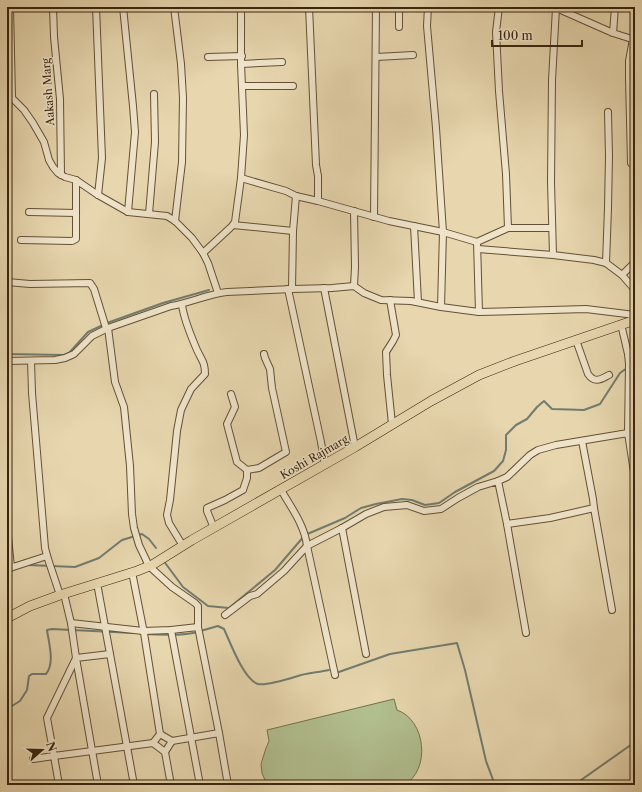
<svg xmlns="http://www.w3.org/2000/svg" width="642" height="792" viewBox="0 0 642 792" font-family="'Libre Caslon Text',serif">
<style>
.pitch{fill:#b1be8e;stroke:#75714e}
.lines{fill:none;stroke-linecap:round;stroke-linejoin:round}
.stream{stroke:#727c70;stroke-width:2}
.minor-casing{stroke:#645036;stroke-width:8}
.primary-casing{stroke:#39240e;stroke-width:10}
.minor{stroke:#efe4ca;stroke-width:6}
.primary{stroke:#e7d6ae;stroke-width:9}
.labels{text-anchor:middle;stroke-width:3;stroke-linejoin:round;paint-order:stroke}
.street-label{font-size:11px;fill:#39240e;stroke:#efe4ca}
</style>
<rect width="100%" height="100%" fill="#e7d6ae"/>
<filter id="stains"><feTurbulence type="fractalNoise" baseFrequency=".005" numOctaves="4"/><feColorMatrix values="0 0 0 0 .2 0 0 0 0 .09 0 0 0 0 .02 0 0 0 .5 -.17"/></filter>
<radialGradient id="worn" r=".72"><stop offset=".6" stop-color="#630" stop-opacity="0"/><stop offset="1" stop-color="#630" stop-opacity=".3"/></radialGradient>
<path class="pitch" d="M394 699 397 710C426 720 431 770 404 785H267L262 773 261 764 266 748 269 741 267 730Z"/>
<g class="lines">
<g class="stream">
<polyline points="107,323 163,303 209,290"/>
<polyline points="7,354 64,355 69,353 88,332 103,325"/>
<polyline points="163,560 183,587 208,606 229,608 275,570 305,535 345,518 361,508 376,504 402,499 412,500 425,505 439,503 455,492 494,471 503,461 506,450 506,435 516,425 527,419 537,407 544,401 552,409 584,410 600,404 620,373 627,368"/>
<polyline points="28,565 75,567 99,558 122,540 142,534 149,539 156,548"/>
<polyline points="7,573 13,570"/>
<path d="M145 634C161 635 178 636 193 633 202 631 210 628 218 626L224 629C230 642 244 680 258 684 267 686 291 678 301 675 310 673 319 672 329 670"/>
<polyline points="336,673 390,654 457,643 465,670 486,761 495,785"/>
<path d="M7 709 20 701 27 690 29 676 32 674H46C55 663 49 644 47 630L52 629 133 633"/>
<polyline points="574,785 635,742"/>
</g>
<g class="minor-casing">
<g id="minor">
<polyline points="10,7 12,98"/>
<polyline points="53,7 54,37 60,99 61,175"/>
<polyline points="96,7 102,158 98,195"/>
<polyline points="123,7 133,106 135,132 128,212"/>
<polyline points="174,7 181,64 183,98 182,162 175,221"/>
<polyline points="309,7 316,165 318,176 318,201"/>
<polyline points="428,7 427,26 436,128 443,232 441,307"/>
<polyline points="499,7 496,32 499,91 506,174 508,228 552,228"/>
<polyline points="554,7 613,33 635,40"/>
<polyline points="399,27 399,7"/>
<polyline points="613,33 615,7"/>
<polyline points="208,57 242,56"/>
<polyline points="376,57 413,55"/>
<polyline points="241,64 282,62"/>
<polyline points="242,86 293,86"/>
<polyline points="7,96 12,98 24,110 33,123 44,142 49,160 53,167 58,173 65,177 76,180 98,195 128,212 167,216 175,221 192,238 203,253 208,263 218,293"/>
<polyline points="631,163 629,78 629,61 633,39"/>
<polyline points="241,178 286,191 296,196 318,201 389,221 443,232 477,242"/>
<polyline points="354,211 355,267 354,286"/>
<polyline points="29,212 76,213"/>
<polyline points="149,214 155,142 154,94"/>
<polyline points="374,217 376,7"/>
<polyline points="233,225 293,231"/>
<polyline points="414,226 418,302"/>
<polyline points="21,240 72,241 76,239 76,180"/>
<polyline points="478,249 553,255 594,260 606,263 622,275 635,290"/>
<polyline points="203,253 230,228 233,225 235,222 241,178 244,135 241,64 241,7"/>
<polyline points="553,255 551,182 552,80 556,8"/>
<polyline points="606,263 608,208 609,156 608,112"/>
<polyline points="622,275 635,262"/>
<polyline points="7,282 30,284 90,283 94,289 106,328"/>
<polyline points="324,288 355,447"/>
<polyline points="288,289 321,442 325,465"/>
<polyline points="292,289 293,231 296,196"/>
<polyline points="390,300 396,335 393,341 386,352 387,375 392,424"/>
<path d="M182 305C184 320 191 336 197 350 202 361 205 362 205 374L191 389 181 410 177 431 170 500 167 515 169 523 183 546"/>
<polyline points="479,312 477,242 508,228"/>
<polyline points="621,324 628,354 629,364 628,433"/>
<polyline points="108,328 115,382 124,407 130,466 132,514 134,528 139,545 149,566 172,587 195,603 198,606 198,627"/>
<path d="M576 340 588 374C595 384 601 379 609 375"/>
<path d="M7 361 55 360 65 358 74 354 92 336 108 328 171 306C190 303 208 294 227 292L292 289 332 288 354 286 364 293 381 300 411 301 441 307 479 312 586 309 635 315"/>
<polyline points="31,361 32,393 45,548 48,559 60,595"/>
<polyline points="247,470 259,468 286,452 272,388 270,369 265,358 264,354"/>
<polyline points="498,481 507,477 530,455 538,450 556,445 628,433 635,479"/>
<path d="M281 490C291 507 305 526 307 546L335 675"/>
<polyline points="594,508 612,610"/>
<polyline points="507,524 550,518 594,508 593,499 582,441"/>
<polyline points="7,527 11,567"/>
<polyline points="214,528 207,511 207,508 225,500 243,490 247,478 247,470 237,462 227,424 235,407 231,394"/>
<polyline points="342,528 366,654"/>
<polyline points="7,569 47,556"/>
<polyline points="132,572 144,633 160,734"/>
<polyline points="97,583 134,785"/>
<polyline points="64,594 71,623 76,658 47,718 54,756 153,743 165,752 171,785"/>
<polyline points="225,615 250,596 257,594 284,571 307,546 342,528 366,514 384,507 407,505 424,511 441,509 458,498 478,487 498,481 507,524 526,633"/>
<polyline points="71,623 143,631 171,630 198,627 219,733"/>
<polyline points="171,630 200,785"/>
<polyline points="172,741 219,733 228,785"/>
<polyline points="153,743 160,734 172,741 165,752"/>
<polyline points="33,759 54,756 59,785"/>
<polyline points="98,785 76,658 110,654"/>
</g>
</g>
<g class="primary-casing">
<polyline id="primary" points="7,618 30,606 60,595 137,571 152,565 192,540 355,447 431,401 479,375 515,361 635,320"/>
</g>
<use href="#minor" class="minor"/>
<use href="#primary" class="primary"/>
</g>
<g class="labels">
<g class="street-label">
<text transform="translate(48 92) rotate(-94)" y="4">Aakash Marg</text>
<text transform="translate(314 457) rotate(-30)" y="4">Koshi Rajmarg</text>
</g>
</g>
<rect width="642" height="792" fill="none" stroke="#e7d6ae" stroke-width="24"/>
<rect x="8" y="8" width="626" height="776" fill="none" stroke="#39240e" stroke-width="2"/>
<rect x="12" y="12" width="618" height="768" fill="none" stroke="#39240e"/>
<g transform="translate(42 750) rotate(70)" stroke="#efe4ca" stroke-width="3" paint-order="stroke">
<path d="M0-3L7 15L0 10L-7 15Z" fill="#39240e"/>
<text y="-6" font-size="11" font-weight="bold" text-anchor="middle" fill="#39240e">N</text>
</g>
<path d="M492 40v6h90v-6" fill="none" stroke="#39240e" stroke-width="2"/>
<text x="498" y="40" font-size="12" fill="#39240e" stroke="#efe4ca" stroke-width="3" paint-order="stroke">100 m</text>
<rect width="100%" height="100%" filter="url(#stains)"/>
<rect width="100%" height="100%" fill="url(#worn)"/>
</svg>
